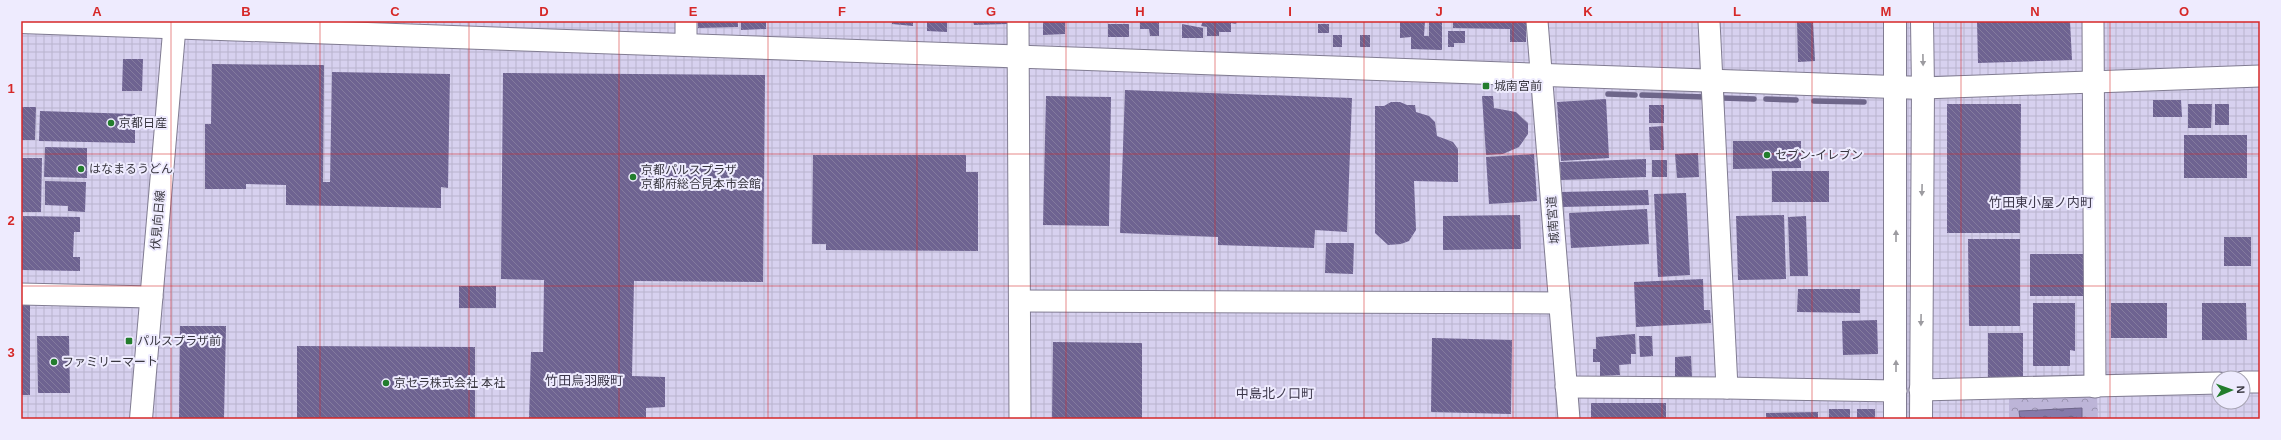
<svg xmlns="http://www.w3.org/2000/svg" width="2281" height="440" viewBox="0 0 2281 440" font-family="Helvetica,'Noto Sans JP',sans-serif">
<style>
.industrial{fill:url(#industrial-grid);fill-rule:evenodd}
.forest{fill:url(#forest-crowns)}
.water{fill:url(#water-ripples);stroke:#6e668a}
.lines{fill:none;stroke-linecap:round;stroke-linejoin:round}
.stream{stroke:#6e668a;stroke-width:5.5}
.building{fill:url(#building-back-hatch)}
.minor-casing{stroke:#817c92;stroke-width:23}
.tertiary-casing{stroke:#817c92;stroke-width:24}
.secondary-casing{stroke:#817c92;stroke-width:24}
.minor{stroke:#fff;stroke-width:21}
.tertiary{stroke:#fff;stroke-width:22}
.secondary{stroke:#fff;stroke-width:22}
.oneway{fill:#9c9ba0}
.grid{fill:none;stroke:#d62828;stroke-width:1;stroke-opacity:0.55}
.poi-dot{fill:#237d2d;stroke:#eeebfe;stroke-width:1.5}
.labels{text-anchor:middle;stroke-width:4;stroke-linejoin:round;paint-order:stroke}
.poi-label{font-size:12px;fill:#393740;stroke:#eeebfe;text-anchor:start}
.street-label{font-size:12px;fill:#393740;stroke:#eeebfe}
.neighbourhood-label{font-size:13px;fill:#3c374a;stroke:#eeebfe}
.neatline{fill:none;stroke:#d62828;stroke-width:1.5}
.grid-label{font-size:13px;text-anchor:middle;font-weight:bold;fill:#d62828}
</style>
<defs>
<pattern id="industrial-grid" width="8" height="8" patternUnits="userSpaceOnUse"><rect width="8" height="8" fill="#d7d1ef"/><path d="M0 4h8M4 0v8" fill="none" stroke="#b9b4ce"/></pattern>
<pattern id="forest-crowns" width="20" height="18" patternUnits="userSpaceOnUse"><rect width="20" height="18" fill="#bdb5d8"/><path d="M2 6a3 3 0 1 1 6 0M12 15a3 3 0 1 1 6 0" fill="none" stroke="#9b94b1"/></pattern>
<pattern id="water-ripples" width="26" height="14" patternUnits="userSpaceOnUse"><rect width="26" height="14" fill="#857aaa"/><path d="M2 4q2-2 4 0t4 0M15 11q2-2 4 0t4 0" fill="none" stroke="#6e658c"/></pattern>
<pattern id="building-back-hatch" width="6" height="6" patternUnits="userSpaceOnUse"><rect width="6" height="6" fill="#6e6391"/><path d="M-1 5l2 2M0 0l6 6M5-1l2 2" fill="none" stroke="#847b9e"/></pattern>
</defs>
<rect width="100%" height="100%" fill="#e1ddf5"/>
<path class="industrial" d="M21 21H2260V419H21ZM2219 378H2243V402H2219Z"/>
<polygon class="forest" points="2097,397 2098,419 2009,419 2009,399"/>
<polygon class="water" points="2082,408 2082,419 2073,419 2073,417 2020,419 2019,411"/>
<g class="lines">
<g class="stream">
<polyline points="1608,94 1635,95"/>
<polyline points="1642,95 1705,97"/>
<polyline points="1722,98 1754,99"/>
<polyline points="1766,99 1796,100"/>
<polyline points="1814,101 1864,102"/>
</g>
</g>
<g class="building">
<polygon points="698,21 738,21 738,27 698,28"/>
<polygon points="741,21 766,21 766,29 741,30"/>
<polygon points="892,21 913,21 913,26 892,24"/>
<polygon points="927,21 947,21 947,32 927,31"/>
<polygon points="973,21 1007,21 1007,24 974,25"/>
<polygon points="1043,21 1065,21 1065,34 1043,35"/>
<polygon points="1140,21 1159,21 1159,36 1150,36 1149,29 1140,29"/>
<polygon points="1203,21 1237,21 1236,24 1231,23 1231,32 1219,32 1219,36 1207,36 1207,27 1201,26"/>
<polygon points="1400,21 1425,21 1424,36 1429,36 1429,22 1442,22 1442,50 1411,49 1411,37 1400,38"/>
<polygon points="1453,21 1526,21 1526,42 1510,42 1510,29 1453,28"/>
<polygon points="1797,21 1813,21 1815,61 1798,62"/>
<polygon points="1977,21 2070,21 2072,60 1978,63"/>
<rect x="1108" y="24" width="21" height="13"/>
<polygon points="1182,24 1203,28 1203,38 1182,38"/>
<rect x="1318" y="24" width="11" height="9"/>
<polygon points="1448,31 1465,31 1465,43 1454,43 1454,47 1448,47"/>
<rect x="1333" y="35" width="9" height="12"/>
<rect x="1360" y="35" width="10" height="12"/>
<polygon points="123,59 143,59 142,91 122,91"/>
<polygon points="212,64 324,65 323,182 330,182 332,72 450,74 448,188 441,187 441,208 286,205 286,185 246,184 246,189 205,189 205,124 211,124"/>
<polygon points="503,73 765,75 763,282 634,281 632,376 665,377 665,407 646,408 646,419 529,419 531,352 543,352 544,280 501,279"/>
<polygon points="1125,90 1352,98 1347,232 1315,230 1314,248 1218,245 1218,237 1120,233"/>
<polygon points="1046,96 1111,97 1109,226 1043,225"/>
<polygon points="1482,96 1493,96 1494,108 1516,112 1528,123 1528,134 1519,147 1503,154 1486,155"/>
<polygon points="1606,99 1609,158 1561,161 1557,102"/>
<polygon points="2153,100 2181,100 2182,117 2153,117"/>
<polygon points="1391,102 1400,102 1407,105 1415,105 1416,112 1429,116 1435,122 1437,136 1453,142 1458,149 1458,182 1414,181 1416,230 1409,241 1401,244 1388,245 1375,233 1375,106 1384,106"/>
<polygon points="1947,104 2021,104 2020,233 1947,233"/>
<polygon points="2188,104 2212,104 2211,128 2188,128"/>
<rect x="2215" y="104" width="14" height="21"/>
<rect x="1649" y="105" width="15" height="18"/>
<polygon points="21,107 36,107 35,140 21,140"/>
<polygon points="40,111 135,114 135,143 39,141"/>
<polygon points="1663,126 1664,150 1650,150 1649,127"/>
<rect x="2184" y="135" width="63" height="43"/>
<polygon points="1733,141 1801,141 1801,168 1733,169"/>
<polygon points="45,147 87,148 87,178 44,177"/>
<polygon points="1698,153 1699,177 1677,178 1675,154"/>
<polygon points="1534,154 1537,201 1489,204 1486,157"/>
<polygon points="813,155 966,155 966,172 978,172 978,251 826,250 826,244 812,244"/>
<polygon points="21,158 42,158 41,212 21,212"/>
<polygon points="1646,159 1646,177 1561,180 1560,162"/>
<rect x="1652" y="160" width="15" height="17"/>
<rect x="1772" y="171" width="57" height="31"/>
<polygon points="45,181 86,182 85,212 68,211 68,206 45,205"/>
<polygon points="1648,190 1649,205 1561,207 1561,192"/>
<polygon points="1686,193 1690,275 1658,277 1654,194"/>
<polygon points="1647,209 1649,244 1571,248 1569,213"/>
<polygon points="1520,215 1521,249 1443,250 1443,216"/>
<polygon points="1784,215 1786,279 1738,280 1736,216"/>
<polygon points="23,216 80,217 80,232 74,232 73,257 80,257 80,271 21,270 21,221 23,221"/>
<polygon points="1806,216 1808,276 1790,276 1788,217"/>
<rect x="2224" y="237" width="27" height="29"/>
<polygon points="1968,239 2020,239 2020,326 1969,326"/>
<polygon points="1326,243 1354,243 1353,274 1325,273"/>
<rect x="2030" y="254" width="57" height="42"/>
<polygon points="1703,279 1704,310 1710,310 1711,323 1636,327 1634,282"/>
<rect x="459" y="286" width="37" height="22"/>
<polygon points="1798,289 1860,289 1860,313 1797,312"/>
<polygon points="2033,303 2075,303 2075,351 2070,350 2070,366 2033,366"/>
<rect x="2111" y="303" width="56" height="35"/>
<polygon points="2202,303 2246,303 2247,340 2202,340"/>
<rect x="21" y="304" width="9" height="91"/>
<polygon points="1877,320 1878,354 1843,355 1842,321"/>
<polygon points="180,326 226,326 224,419 179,419"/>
<rect x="1988" y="333" width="35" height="44"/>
<polygon points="1635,334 1636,354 1631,354 1631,364 1619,365 1620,375 1600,376 1600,362 1593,362 1593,349 1596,349 1596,337"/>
<polygon points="37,336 69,336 70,393 38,393"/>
<polygon points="1639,336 1652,336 1653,356 1640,357"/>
<polygon points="1432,338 1512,340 1511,414 1431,412"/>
<polygon points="1053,342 1142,343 1142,419 1052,419"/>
<polygon points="297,346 475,347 475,419 297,419"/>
<polygon points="1691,356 1692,377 1675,378 1675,357"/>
<rect x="1591" y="403" width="75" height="16"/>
<rect x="1829" y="409" width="21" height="10"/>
<rect x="1857" y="409" width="18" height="10"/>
<polygon points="1818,412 1818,419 1766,419 1766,413"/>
</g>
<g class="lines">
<g class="minor-casing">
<g id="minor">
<polyline points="686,21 686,45"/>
<polyline points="1018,21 1020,419"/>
<polyline points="1537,21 1569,419"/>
<polyline points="1709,21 1727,388"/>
<polyline points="2093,21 2095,387"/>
<polyline points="1923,88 2260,76"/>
<polyline points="21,294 152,297"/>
<polyline points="1021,301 1560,303"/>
<polyline points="2243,382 2260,382"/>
<polyline points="1566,387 1727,388 1896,391"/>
<polyline points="1920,390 2219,383"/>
</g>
</g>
<g class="tertiary-casing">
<g id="tertiary">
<polyline points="1895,21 1895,419"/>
<polyline points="21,22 1923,88"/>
<polyline points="1921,419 1923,88 1922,21"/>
</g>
</g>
<g class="secondary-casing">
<polyline id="secondary" points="141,419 175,21"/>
</g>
<use href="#minor" class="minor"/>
<use href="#tertiary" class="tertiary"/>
<use href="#secondary" class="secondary"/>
</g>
<defs><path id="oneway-solid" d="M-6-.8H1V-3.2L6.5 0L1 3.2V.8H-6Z"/></defs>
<g class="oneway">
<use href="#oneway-solid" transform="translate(1923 60) rotate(89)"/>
<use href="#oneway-solid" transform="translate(1922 190) rotate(91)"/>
<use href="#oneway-solid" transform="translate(1896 236) rotate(-90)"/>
<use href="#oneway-solid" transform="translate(1921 320) rotate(91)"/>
<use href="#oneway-solid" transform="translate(1896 366) rotate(-90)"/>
</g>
<path class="grid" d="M171 21V419M320 21V419M469 21V419M619 21V419M768 21V419M917 21V419M1066 21V419M1215 21V419M1364 21V419M1513 21V419M1662 21V419M1812 21V419M1961 21V419M2110 21V419M21 154H2260M21 286H2260"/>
<g class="poi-dot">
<rect x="1482" y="82" width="8" height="8" rx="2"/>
<circle cx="111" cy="123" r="4"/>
<circle cx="1767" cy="155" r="4"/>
<circle cx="81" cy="169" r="4"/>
<circle cx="633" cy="177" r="4"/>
<rect x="125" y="337" width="8" height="8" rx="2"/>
<circle cx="54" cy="362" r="4"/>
<circle cx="386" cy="383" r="4"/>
</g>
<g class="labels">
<g class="poi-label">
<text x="1494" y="90">城南宮前</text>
<text x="119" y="127">京都日産</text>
<text x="1775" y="159">セブン-イレブン</text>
<text x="89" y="173">はなまるうどん</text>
<text x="641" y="174">京都パルスプラザ<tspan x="641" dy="14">京都府総合見本市会館</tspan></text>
<text x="137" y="345">パルスプラザ前</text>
<text x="62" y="366">ファミリーマート</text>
<text x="394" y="387">京セラ株式会社 本社</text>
</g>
<g class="street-label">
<text transform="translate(158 220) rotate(-85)" y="4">伏見向日線</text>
<text transform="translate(1553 220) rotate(-94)" y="4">城南宮道</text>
</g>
<g class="neighbourhood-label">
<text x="2041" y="207">竹田東小屋ノ内町</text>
<text x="584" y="385">竹田鳥羽殿町</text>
<text x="1275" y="398">中島北ノ口町</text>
</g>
</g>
<rect width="2281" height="440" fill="none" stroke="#eeebfe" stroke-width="44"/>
<g transform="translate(2231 390) rotate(88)"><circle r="19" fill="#eeebfe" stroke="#a6a3b2"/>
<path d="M0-3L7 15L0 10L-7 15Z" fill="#237d2d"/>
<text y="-6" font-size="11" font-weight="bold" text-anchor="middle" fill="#393740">N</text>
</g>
<rect x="22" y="22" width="2237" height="396" class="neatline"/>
<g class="grid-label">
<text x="97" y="16">A</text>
<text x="246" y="16">B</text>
<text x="395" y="16">C</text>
<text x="544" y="16">D</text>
<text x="693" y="16">E</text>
<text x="842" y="16">F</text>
<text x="991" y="16">G</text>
<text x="1140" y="16">H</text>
<text x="1290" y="16">I</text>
<text x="1439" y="16">J</text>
<text x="1588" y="16">K</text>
<text x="1737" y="16">L</text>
<text x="1886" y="16">M</text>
<text x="2035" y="16">N</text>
<text x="2184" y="16">O</text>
<text x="11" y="93">1</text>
<text x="11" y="225">2</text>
<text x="11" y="357">3</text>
</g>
</svg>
